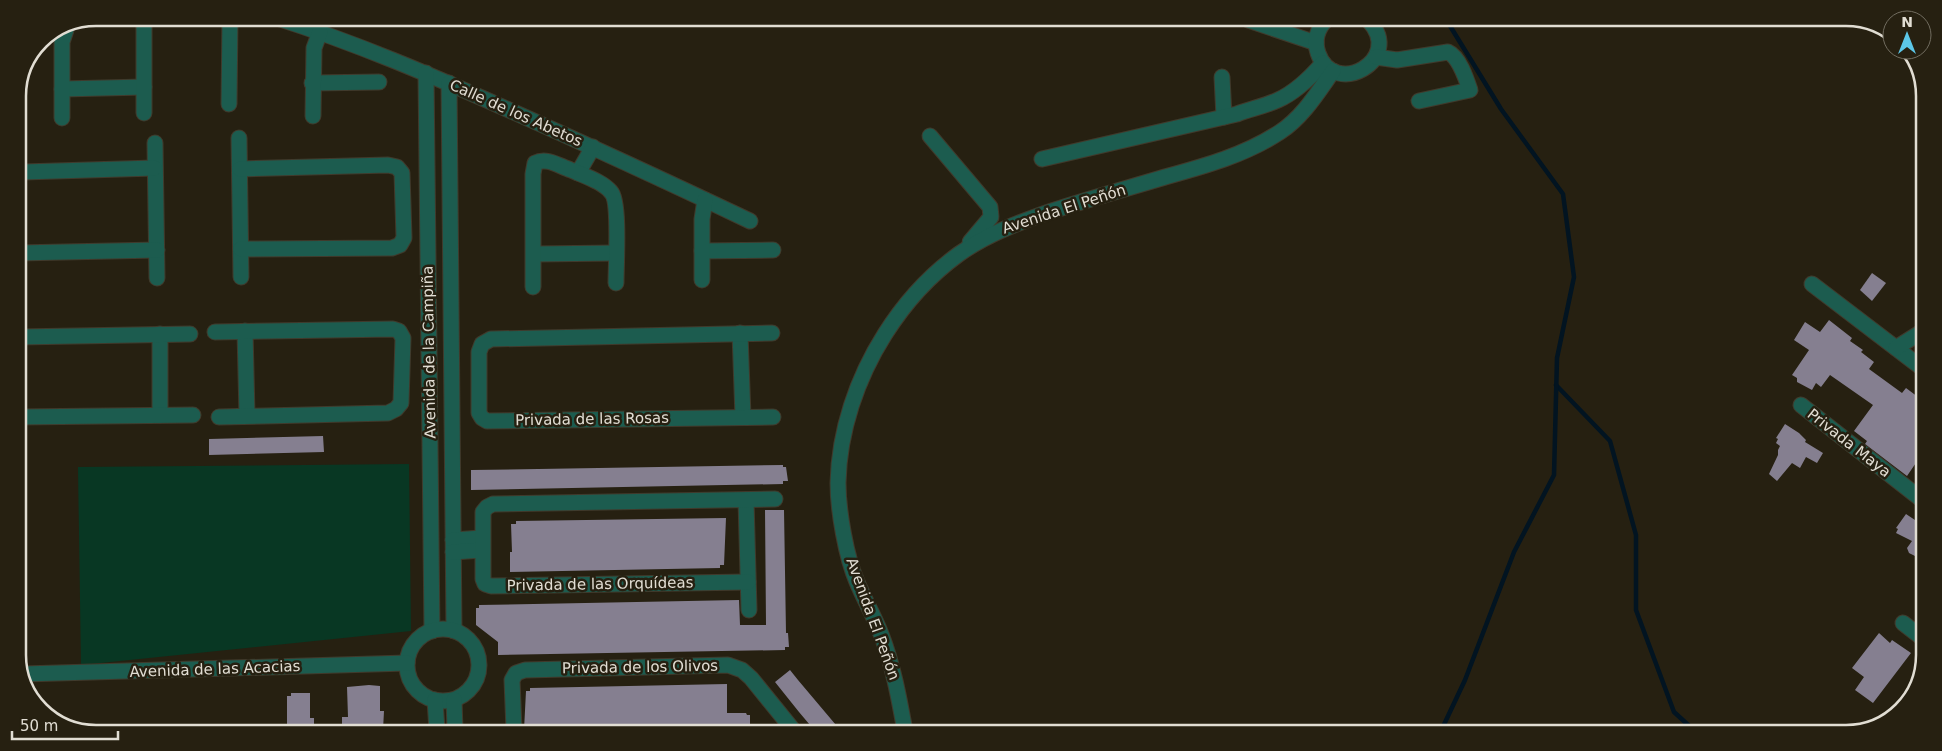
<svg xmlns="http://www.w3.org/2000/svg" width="1942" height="751" viewBox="0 0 1942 751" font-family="'DejaVu Sans',sans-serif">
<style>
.green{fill:#083723}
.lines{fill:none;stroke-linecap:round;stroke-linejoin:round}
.stream{stroke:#021421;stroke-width:4.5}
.building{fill:#857f90}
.minor-casing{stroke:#403a2c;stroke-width:17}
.minor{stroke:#1c5c4f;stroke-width:15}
.labels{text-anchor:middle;stroke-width:5;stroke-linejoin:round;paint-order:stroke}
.street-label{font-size:15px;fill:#e1ddd3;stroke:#262011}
.rim{fill:none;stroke:#e1ddd3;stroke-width:2.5}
</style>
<rect width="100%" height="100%" fill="#262011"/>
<polygon class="green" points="409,464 411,631 81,665 78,467"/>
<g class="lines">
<g class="stream">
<polyline points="1556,385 1610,441 1636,535 1636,610 1674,712 1697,733"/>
<polyline points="1440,733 1465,680 1514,552 1554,475 1557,358 1574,277 1563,194 1501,109 1447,21"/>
</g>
</g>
<g class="building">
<polygon points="1872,273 1886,283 1872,301 1860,290"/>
<polygon points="1829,320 1852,338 1850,341 1863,350 1861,352 1874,362 1869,369 1902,393 1906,388 1922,400 1922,454 1907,476 1865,444 1867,441 1854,431 1873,405 1830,375 1821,387 1816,383 1812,390 1797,382 1797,378 1792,375 1809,350 1794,340 1805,322 1820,332"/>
<polygon points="1785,424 1799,433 1806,440 1805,442 1823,453 1817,463 1806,457 1800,468 1792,463 1777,481 1769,474 1778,455 1778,450 1780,446 1776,443 1778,439 1776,438"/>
<polygon points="323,436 324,452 209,455 209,439"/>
<polygon points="783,465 783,467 786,467 788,481 783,481 783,484 471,490 471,470"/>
<polygon points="765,510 784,510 786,633 788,633 789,647 785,647 785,650 498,655 498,642 476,625 476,608 479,608 479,605 739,600 740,625 766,625"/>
<polygon points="1906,514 1921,524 1921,559 1909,553 1907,548 1912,541 1896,533 1898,529 1896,528"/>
<polygon points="726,518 724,565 720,565 720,568 510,572 510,552 512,552 511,524 516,524 516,521"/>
<polygon points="1879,633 1890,643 1892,640 1911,653 1873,703 1855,690 1864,677 1852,668"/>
<polygon points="790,670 798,680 841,731 815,731 799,712 775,682"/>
<polygon points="727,684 727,713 746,713 747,715 750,715 750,730 524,730 526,691 530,691 530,688"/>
<polygon points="369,685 380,686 380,711 384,711 383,730 342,730 342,717 348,717 347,687"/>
<polygon points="291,693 310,693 310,718 314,718 314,730 287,730 287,696 291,696"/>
</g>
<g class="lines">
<g class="minor-casing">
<g id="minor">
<path d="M277 18C356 43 433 76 509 110 590 146 670 183 750 221"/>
<polyline points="1248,20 1316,43"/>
<path d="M1326 20C1317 29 1314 41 1318 53 1334 99 1405 60 1369 21"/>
<path d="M1376 57 1397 60 1448 52C1459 57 1466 78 1470 90L1419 101"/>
<polyline points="426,73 432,631"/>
<polyline points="1222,77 1224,117"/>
<polyline points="312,83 379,82"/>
<polyline points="449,83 454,631"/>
<polyline points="62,89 144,87"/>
<polyline points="229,104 230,18"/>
<polyline points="144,113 144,18"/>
<polyline points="313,116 314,48 320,32"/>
<polyline points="62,118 62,42 66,30"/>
<polyline points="930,136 990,207 991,217 970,242"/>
<polyline points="239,138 241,277"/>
<polyline points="155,143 157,278"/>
<path d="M1042 159 1237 114C1250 109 1265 106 1278 100 1296 92 1310 78 1323 63"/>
<polyline points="240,169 388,165 397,167 402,173 404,238 400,245 392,248 241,249"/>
<polyline points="18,173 23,172 154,168"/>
<polyline points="578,173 593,147"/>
<polyline points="702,251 773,250"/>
<polyline points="18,253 157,250"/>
<polyline points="534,254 616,253"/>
<polyline points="702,280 702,219 705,200"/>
<polyline points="1812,284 1922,368"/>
<path d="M533 287V174L535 163C547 157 559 166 571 170 584 176 602 181 611 192 620 201 616 267 616 283"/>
<polyline points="245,331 247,415"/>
<polyline points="215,332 393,329 399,331 403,338 401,403 396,409 388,413 219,417"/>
<polyline points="740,333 743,417"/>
<polyline points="772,333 491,339 482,344 479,352 479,413 482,418 487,421 773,417"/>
<polyline points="160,334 160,415"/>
<polyline points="18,337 190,334"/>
<polyline points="1896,348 1923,331"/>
<polyline points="1801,405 1921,499"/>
<polyline points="18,417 193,415"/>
<polyline points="746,500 749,610"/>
<polyline points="453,540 482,538"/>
<polyline points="453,552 482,550"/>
<polyline points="748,582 491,586 485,584 483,579 483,512 487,507 493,504 775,499"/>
<polyline points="1903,623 1921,637"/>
<circle cx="443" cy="665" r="36"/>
<polyline points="23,674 407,663"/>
<polyline points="435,700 437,730"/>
<polyline points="454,700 455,730"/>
<polyline points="514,730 512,680 516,673 525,670 728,665 742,670 751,678 794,731"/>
<path d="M905 731C899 698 893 665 881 634 874 616 864 599 857 582 846 557 838 510 838 483 839 431 857 378 885 334 904 304 930 275 959 254 986 235 1015 224 1046 213 1085 200 1125 189 1165 177 1205 166 1245 155 1280 132 1303 117 1318 92 1333 71"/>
</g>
</g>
<use href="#minor" class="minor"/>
</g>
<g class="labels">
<g class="street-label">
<text transform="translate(516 113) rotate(24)" y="5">Calle de los Abetos</text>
<text transform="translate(1064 209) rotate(-18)" y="5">Avenida El Peñón</text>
<text transform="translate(429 352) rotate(-91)" y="5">Avenida de la Campiña</text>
<text transform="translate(592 419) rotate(-1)" y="5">Privada de las Rosas</text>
<text transform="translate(1849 443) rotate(38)" y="5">Privada Maya</text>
<text transform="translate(600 584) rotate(-1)" y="5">Privada de las Orquídeas</text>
<text transform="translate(873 619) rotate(70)" y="5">Avenida El Peñón</text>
<text transform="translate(640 667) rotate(-1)" y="5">Privada de los Olivos</text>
<text transform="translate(215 669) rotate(-2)" y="5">Avenida de las Acacias</text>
</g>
</g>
<path d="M0 0H1942V751H0ZM96 26H1846A70 70 0 0 1 1916 96V655A70 70 0 0 1 1846 725H96A70 70 0 0 1 26 655V96A70 70 0 0 1 96 26Z" fill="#262011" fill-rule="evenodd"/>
<path class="rim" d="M96 26H1846A70 70 0 0 1 1916 96V655A70 70 0 0 1 1846 725H96A70 70 0 0 1 26 655V96A70 70 0 0 1 96 26Z"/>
<g transform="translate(1907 35)"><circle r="24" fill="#262011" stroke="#716c5f"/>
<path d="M0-4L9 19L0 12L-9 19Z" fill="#5cc7e8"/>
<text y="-8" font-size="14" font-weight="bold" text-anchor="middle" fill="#e1ddd3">N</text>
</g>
<path d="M12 731v8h106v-8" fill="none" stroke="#e1ddd3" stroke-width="2.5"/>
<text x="20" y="731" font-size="15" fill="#e1ddd3" stroke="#262011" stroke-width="4" paint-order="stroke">50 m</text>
</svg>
